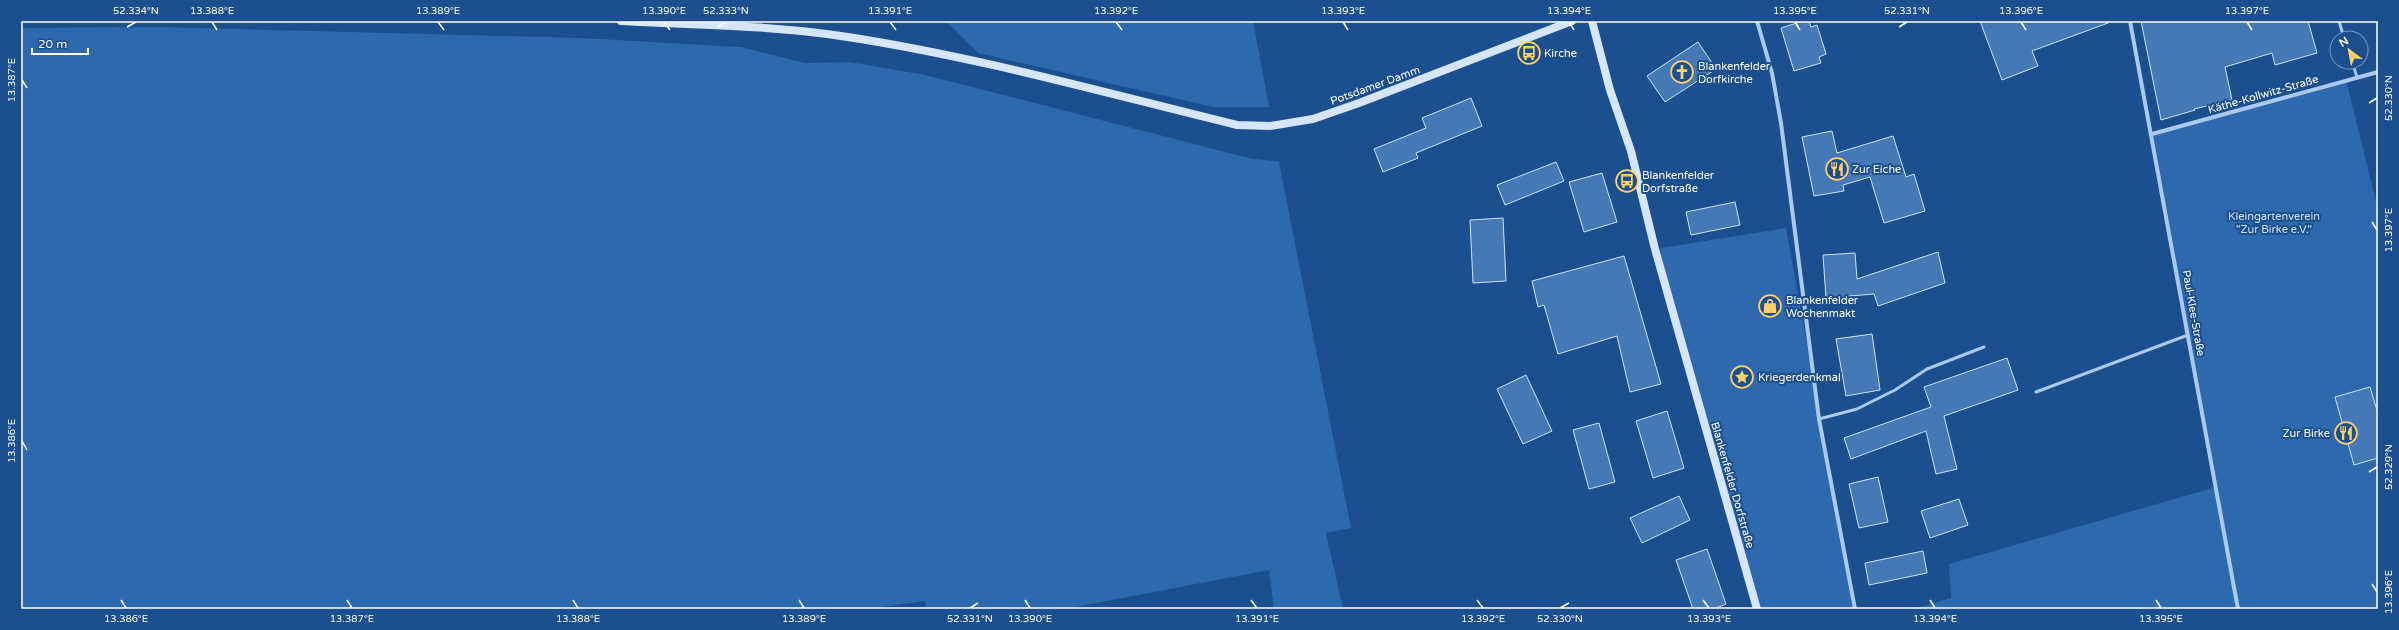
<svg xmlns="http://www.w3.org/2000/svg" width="2399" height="630" viewBox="0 0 2399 630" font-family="'Varela Round',sans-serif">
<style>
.green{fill:#2e69ad}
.building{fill:#4478b7;stroke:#cfe3fa}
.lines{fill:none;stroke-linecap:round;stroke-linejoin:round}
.service{stroke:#a9c9ee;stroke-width:3}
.minor{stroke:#a9c9ee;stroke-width:4}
.secondary{stroke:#d6e6fa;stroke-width:8}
.ticks{fill:none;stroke:#fff;stroke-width:1.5}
.labels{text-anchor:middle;stroke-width:4;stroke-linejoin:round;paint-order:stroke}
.poi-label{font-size:11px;fill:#fff;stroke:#1b4f8f;text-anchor:start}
.street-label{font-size:11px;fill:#fff;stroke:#1b4f8f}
.park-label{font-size:11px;fill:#cfe3fa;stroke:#1b4f8f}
.neatline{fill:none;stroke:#fff;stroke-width:1.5}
.ticks-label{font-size:10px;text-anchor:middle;fill:#fff}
</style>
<rect width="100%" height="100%" fill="#1b4f8f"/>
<g class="green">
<polygon points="946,21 1253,21 1269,107 1213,107 978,53"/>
<polygon points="156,27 581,38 741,47 805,63 850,62 925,75 1249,158 1279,162 1351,528 1326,533 1343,609 1274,609 1269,570 1065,609 926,609 925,601 867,609 21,609 21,28"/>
<polygon points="2346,80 2378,210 2378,609 1914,609 1951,598 1949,564 2216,487 2152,134"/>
<polygon points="1786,228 1855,609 1757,609 1655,249"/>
</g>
<g class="building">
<polygon points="1803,21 1809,21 1811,27 1817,25 1826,54 1819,57 1821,63 1794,71 1781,28"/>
<polygon points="1980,21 2108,21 2108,23 2032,51 2038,66 2002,80"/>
<polygon points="2141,21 2308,21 2317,53 2275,65 2272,53 2225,67 2232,100 2194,109 2195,110 2161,120"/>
<polygon points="1698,42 1716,69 1665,102 1647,76"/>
<polygon points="1471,98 1482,126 1416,153 1418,158 1383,172 1374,149 1426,128 1422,118"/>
<polygon points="1832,131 1837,153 1893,136 1906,177 1914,174 1925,211 1884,223 1870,177 1843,185 1844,191 1814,196 1802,137"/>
<polygon points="1556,162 1564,181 1505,205 1497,185"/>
<polygon points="1602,173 1617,222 1584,232 1569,182"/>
<polygon points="1735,202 1740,225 1691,235 1686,212"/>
<polygon points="1503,218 1506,281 1473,283 1470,220"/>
<polygon points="1938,252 1945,283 1878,306 1874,294 1826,298 1823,255 1855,253 1857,279"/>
<polygon points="1624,256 1661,384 1630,392 1617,336 1558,354 1544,305 1538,307 1532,281"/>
<polygon points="1872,334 1880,390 1846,396 1836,339"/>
<polygon points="2007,358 2018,390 1944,416 1957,469 1936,474 1926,431 1851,459 1844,438 1931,407 1924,387"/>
<polygon points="1526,375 1552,431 1523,444 1497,389"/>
<polygon points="2370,387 2378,414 2378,458 2354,465 2335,397"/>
<polygon points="1667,411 1684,468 1653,478 1636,421"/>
<polygon points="1599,423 1615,482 1589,489 1573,430"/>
<polygon points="1878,477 1888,522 1859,528 1849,484"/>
<polygon points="1679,496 1690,520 1642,543 1630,518"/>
<polygon points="1959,499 1968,525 1930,538 1921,511"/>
<polygon points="1707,549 1726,604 1714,609 1693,609 1676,560"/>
<polygon points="1923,551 1927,573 1869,585 1865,563"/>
</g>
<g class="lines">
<g class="service">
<polyline points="2339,21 2344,38"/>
<polyline points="2352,62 2357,77"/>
<polyline points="2036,392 2188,335"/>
<polyline points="1819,419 1857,409 1895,390 1927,369 1984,347"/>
</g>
<g class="minor">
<polyline points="1757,21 1772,73 1781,123 1819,419 1855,609"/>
<polyline points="2130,21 2238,609"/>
<polyline points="2152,134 2378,72"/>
</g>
<g class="secondary">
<path d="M621 21C694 25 768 25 841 36 975 56 1105 93 1237 125L1270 126 1313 119 1359 103 1572 21"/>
<polyline points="1592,21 1610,90 1631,151 1655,249 1757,609"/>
</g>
</g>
<path class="ticks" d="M212 22 217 30M438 22 444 30M664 22 670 30M890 22 896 30M1116 22 1122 30M1343 22 1348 30M1569 22 1574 30M1795 22 1800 30M2021 22 2026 30M2247 22 2252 30M127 27 136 22M718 27 726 22M1899 27 1907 22M22 80 27 88M2369 103 2377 98M2372 222 2377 230M22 441 27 450M2369 472 2377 467M2372 584 2377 592M121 600 126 608M347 600 352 608M573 600 578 608M799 600 804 608M1025 600 1030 608M1251 600 1257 608M1477 600 1483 608M1703 600 1709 608M1930 600 1935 608M2156 600 2161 608M970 608 978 603M1560 608 1569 603"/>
<defs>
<g id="bus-ring" transform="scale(1.15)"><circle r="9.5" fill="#1b4f8f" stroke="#ffd166" stroke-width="1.5"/><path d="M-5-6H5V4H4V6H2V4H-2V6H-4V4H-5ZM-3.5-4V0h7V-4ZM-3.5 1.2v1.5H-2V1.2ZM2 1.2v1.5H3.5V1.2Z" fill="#ffd166"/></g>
<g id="church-ring" transform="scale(1.15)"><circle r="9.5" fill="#1b4f8f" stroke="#ffd166" stroke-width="1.5"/><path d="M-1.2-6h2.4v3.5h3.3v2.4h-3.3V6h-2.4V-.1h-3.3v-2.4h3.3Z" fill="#ffd166"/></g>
<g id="restaurant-ring" transform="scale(1.15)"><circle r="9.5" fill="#1b4f8f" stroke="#ffd166" stroke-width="1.5"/><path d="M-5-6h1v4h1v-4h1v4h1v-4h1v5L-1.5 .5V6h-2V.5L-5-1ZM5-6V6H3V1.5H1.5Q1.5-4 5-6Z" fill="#ffd166"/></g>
<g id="shop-ring" transform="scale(1.15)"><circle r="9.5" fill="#1b4f8f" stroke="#ffd166" stroke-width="1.5"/><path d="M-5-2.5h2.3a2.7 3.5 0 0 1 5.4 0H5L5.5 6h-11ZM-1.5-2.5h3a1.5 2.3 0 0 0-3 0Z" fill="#ffd166"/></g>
<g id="sight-ring" transform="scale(1.15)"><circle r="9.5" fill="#1b4f8f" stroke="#ffd166" stroke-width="1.5"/><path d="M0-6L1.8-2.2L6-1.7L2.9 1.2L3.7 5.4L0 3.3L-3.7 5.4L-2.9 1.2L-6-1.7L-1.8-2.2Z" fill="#ffd166"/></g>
</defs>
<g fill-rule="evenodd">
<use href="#bus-ring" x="1529" y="53"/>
<use href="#church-ring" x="1682" y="72"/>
<use href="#restaurant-ring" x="1837" y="169"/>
<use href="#bus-ring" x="1627" y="181"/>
<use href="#shop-ring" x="1770" y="306"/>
<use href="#sight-ring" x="1742" y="377"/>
<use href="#restaurant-ring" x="2346" y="433"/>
</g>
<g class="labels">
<g class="poi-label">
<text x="1544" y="57">Kirche</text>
<text x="1698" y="70">Blankenfelder<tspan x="1698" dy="13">Dorfkirche</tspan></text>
<text x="1852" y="173">Zur Eiche</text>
<text x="1642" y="179">Blankenfelder<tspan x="1642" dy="13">Dorfstraße</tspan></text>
<text x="1786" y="304">Blankenfelder<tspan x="1786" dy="13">Wochenmakt</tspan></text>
<text x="1758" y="381">Kriegerdenkmal</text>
<text x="2330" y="437" text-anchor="end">Zur Birke</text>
</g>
<g class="street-label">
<text transform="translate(1375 85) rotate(-20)" y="4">Potsdamer Damm</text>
<text transform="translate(2263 94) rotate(-16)" y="4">Käthe-Kollwitz-Straße</text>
<text transform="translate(2194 313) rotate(80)" y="4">Paul-Klee-Straße</text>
<text transform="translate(1733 485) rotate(74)" y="4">Blankenfelder Dorfstraße</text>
</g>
<g class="park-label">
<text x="2274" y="220">Kleingartenverein<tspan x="2274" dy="13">"Zur Birke e.V."</tspan></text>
</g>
</g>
<rect width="2399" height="630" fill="none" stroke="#1b4f8f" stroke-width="44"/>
<g transform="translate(2349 50) rotate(328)"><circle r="19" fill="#1b4f8f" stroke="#7695bc"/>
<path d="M0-3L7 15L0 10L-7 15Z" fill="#ffd166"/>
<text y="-6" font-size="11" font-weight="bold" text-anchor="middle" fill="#ffffff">N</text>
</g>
<path d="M32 48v6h56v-6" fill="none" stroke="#ffffff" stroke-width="2"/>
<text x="38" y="48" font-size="12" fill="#ffffff" stroke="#1b4f8f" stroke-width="3" paint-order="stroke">20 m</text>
<rect x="22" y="22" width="2355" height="586" class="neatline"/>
<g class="ticks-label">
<text x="136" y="14">52.334°N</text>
<text x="212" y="14">13.388°E</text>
<text x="438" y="14">13.389°E</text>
<text x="664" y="14">13.390°E</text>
<text x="726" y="14">52.333°N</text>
<text x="890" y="14">13.391°E</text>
<text x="1116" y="14">13.392°E</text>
<text x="1343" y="14">13.393°E</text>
<text x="1569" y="14">13.394°E</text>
<text x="1795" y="14">13.395°E</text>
<text x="1907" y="14">52.331°N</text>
<text x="2021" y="14">13.396°E</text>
<text x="2247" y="14">13.397°E</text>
<text transform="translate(11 80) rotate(-90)" y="4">13.387°E</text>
<text transform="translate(2388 98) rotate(-90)" y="4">52.330°N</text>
<text transform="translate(2388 230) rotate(-90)" y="4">13.397°E</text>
<text transform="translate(11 441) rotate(-90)" y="4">13.386°E</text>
<text transform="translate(2388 467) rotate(-90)" y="4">52.329°N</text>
<text transform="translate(2388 592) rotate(-90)" y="4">13.396°E</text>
<text x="126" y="622">13.386°E</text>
<text x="352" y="622">13.387°E</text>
<text x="578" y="622">13.388°E</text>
<text x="804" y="622">13.389°E</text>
<text x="970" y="622">52.331°N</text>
<text x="1030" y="622">13.390°E</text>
<text x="1257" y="622">13.391°E</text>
<text x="1483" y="622">13.392°E</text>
<text x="1560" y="622">52.330°N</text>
<text x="1709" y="622">13.393°E</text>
<text x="1935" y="622">13.394°E</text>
<text x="2161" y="622">13.395°E</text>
</g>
</svg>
